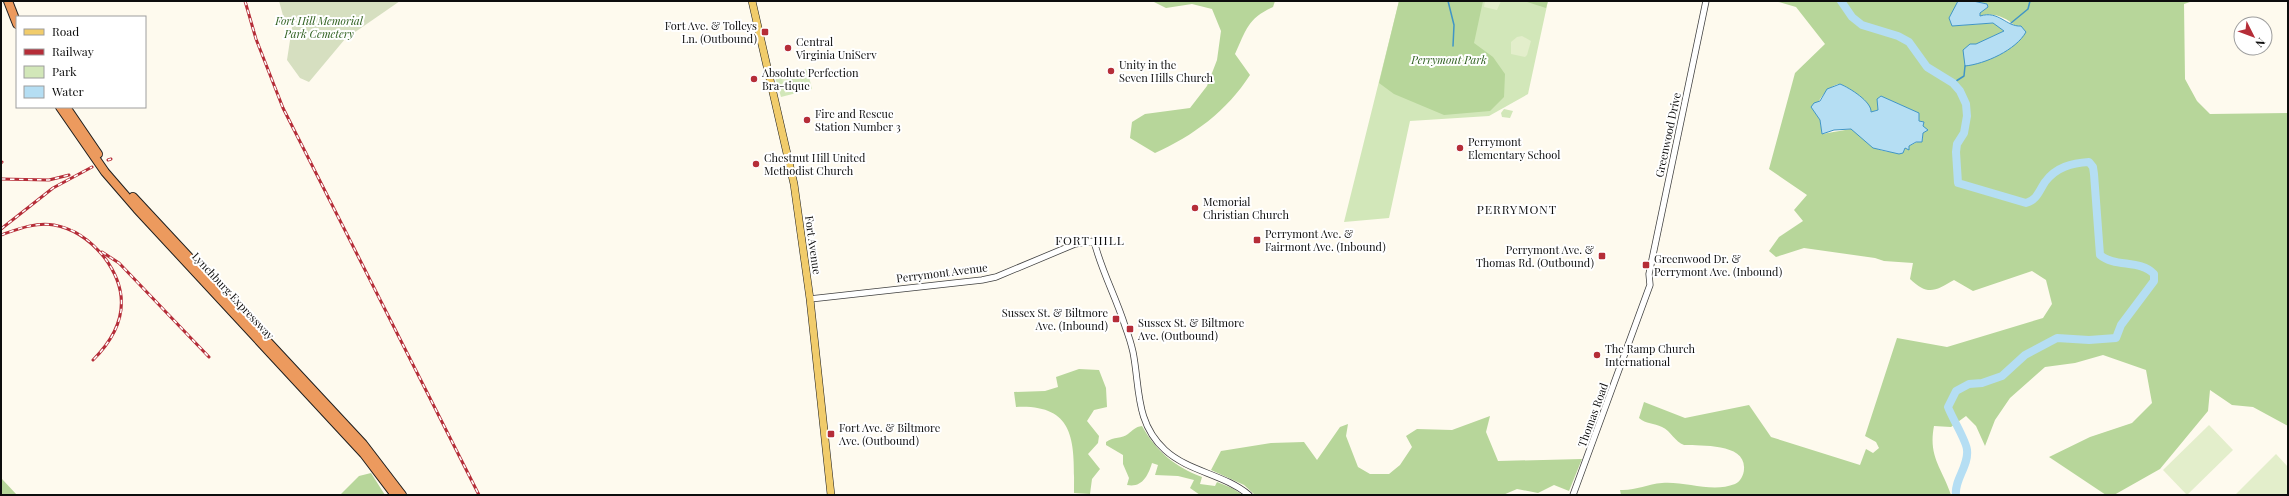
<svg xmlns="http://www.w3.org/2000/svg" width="2289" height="496" viewBox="0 0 2289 496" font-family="'Playfair Display',serif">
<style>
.green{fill:#d2e7b9}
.forest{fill:#b7d69a;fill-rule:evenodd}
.cemetery{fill:#d6dfc0}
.pitch{fill:#e3eecb}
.water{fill:#b5def3;stroke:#4095c6}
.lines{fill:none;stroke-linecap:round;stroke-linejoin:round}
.stream{stroke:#4095c6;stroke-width:1.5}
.river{stroke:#b5def3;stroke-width:8}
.minor-casing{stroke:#404040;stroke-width:7}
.major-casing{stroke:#1e1e1e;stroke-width:8}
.highway-casing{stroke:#1e1e1e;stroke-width:10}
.minor{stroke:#fff;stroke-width:5.5}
.major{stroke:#f1cc6b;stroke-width:7}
.highway{stroke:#ec9a5e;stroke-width:8}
.rail-casing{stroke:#b52d38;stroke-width:3}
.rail{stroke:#fff;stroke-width:1.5;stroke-dasharray:4.5;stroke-linecap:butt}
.poi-dot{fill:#b52d38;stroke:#fff;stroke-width:1.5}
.labels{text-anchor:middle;stroke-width:4;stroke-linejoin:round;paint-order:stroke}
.park-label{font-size:11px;font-style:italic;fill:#306121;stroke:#fff}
.poi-label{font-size:11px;fill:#0d0d0d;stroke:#fff;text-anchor:start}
.street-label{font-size:11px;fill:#0d0d0d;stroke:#fff}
.neighbourhood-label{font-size:12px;letter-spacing:1px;fill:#0d0d0d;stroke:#fff}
</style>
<rect width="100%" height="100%" fill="#fefaee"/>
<g class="green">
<polygon points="1399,1 1548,1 1528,94 1489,116 1410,121 1389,218 1344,222"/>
<polygon points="807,69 812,89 781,97 775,77"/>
<polygon points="1504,109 1513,111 1510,118 1502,117 1501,113"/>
</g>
<g class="forest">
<path d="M1152 1H1275L1273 7C1248 18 1246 30 1235 54L1250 75C1227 111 1193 136 1155 153L1130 138 1132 122 1145 114 1190 108 1207 86 1217 60 1221 31 1212 9 1192 4 1166 8Z"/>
<polygon points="1399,1 1483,1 1474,43 1493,57 1505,74 1504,97 1490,111 1444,115 1394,94 1379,83"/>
<polygon points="1524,1 1548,1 1546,8"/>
<path d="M1775 1H1960L1949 18 1952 26 1994 23 2004 31C1991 38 1964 46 1965 66L2015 26C2006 17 1992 12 1980 16L1979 13 1988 7 1987 4 1973 1H2193L2184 4 2185 79 2197 101 2210 114 2288 113V426L2253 407 2232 405 2210 390 2208 411 2160 469 2114 495H2106L2049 457 2090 437 2132 423 2152 403 2146 370 2103 355 2075 363 2045 367 2010 398 1995 420 1985 446 1976 426 1966 416 1951 427 1934 426C1928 457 1942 468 1951 495H1621L1620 490C1635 491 1647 484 1662 483 1685 481 1712 493 1735 484 1740 482 1744 475 1744 469 1746 443 1702 446 1684 445 1675 442 1671 431 1662 427 1654 423 1646 424 1639 418L1644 402 1685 418 1749 405 1771 437 1860 465 1866 449 1873 453 1879 448 1876 442 1865 436 1897 338 1947 347 2043 318 2052 304 2046 280 2032 271 1973 291 1954 280C1935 291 1928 296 1910 279L1913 263 1884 261 1875 258 1804 248 1776 257 1769 251 1779 237 1803 221 1794 210 1807 195 1769 169 1795 73 1825 44 1796 7ZM1840 84C1852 89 1867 101 1871 112L1878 110 1880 96 1912 110 1926 130 1923 133V139L1905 148V150C1870 157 1874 140 1851 129L1822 134 1820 120 1814 111C1817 102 1828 85 1840 84Z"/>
<path d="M1079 369 1099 370 1106 388 1107 407 1094 410 1087 421 1099 436 1098 443 1088 454 1100 469 1092 479 1090 494 1074 493C1074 445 1078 404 1016 407L1014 392 1045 391 1058 387 1056 377Z"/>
<polygon points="1490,416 1486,432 1498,461 1582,459 1569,491 1554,485 1538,493 1517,489 1503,495 1255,495 1244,485 1211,470 1221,451 1271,443 1304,442 1317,460 1340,427 1348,424 1346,436 1358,467 1370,474 1389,474 1400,465 1412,447 1406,436 1417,429 1452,430"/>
<path d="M1142 426C1156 451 1175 467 1202 477L1200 484 1215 486 1217 482 1232 488 1243 495H1200L1190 488 1194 480 1178 476 1155 475 1158 465 1152 463C1148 476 1142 488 1127 485L1129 478 1123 464V455L1106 445V442C1114 436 1122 439 1128 434 1133 430 1135 427 1142 426Z"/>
<polygon points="371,473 385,495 340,495 359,476"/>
<polygon points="1,478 2,479 17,495 1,495"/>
</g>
<polygon class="cemetery" points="279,1 400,1 345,39 309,82 300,78 287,60 292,27 284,19"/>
<g class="pitch">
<polygon points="1485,1 1501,1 1497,10 1484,7"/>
<polygon points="1522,36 1531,41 1527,55 1525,57 1511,54 1511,42 1517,37"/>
<polygon points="789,77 792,91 785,93 782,78"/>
<polygon points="2209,425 2233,450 2187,495 2163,470"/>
<polygon points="2276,454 2288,467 2288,495 2235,495"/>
</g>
<g class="water">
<path d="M1958 1H1973L1987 4 1988 7 1980 13V16C1999 10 2006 27 2021 26L2026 32C2016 50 1985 64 1965 66L1963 50 1970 44H1976L2004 31 1993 23 1952 26 1949 18Z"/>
<path d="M1840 84C1850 88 1872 102 1871 112L1878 110 1877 99 1881 96 1919 113V121L1924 122 1923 126 1928 130 1923 133 1922 142H1916L1909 146V150L1905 148 1903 153 1899 154 1873 148 1851 129 1834 130 1822 134 1820 120 1811 107 1814 103 1820 101 1827 89Z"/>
</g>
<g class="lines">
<g class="stream">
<polyline points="1448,1 1454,25 1453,46"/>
<polyline points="2011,23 2028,9 2030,1"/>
<polyline points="1953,83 1964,76 1965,66"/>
</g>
<path class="river" d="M1841 1 1852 17 1862 25 1898 36 1909 42 1927 67 1953 83 1960 91 1966 104 1967 116 1964 133 1957 144 1956 152 1958 183 2026 203C2037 200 2039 191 2045 182 2056 167 2072 163 2089 162L2093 167 2094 174 2100 255C2115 268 2140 259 2154 274V281L2121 325 2116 338 2089 340 2057 338 2025 355 2002 376 1982 383 1969 384 1956 391 1948 407C1952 418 1967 442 1967 450 1969 466 1954 480 1956 495"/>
<g class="minor-casing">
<g id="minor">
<path d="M810 299 982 280 996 277 1075 244 1094 241C1101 270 1116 297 1125 326 1128 334 1131 343 1133 352 1140 387 1135 423 1165 450 1189 472 1224 474 1249 495"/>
<polyline points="1573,495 1650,285 1649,274 1706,1"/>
</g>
</g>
<g class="major-casing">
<polyline id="major" points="752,1 794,184 810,299 831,495"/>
</g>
<g class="highway-casing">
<g id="highway">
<polyline points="8,1 17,24"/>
<polyline points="60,107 105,172 137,209 364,454 395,495"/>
<polyline points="66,107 98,154"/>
<polyline points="133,197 363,444 402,495"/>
</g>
</g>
<use href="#minor" class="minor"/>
<use href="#major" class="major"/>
<use href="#highway" class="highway"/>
<g class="rail-casing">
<g id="rail">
<polyline points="245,1 256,39 283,108 479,495"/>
<polyline points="108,160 111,159"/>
<polyline points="1,163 2,162"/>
<polyline points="1,179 49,180 69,175"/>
<polyline points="1,229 53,188 92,167"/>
<path d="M1 235C18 229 35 222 54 225 76 229 91 241 104 257 132 294 125 328 93 360"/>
<polyline points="102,252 119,263 209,357"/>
</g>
</g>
<use href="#rail" class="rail"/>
</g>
<g class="poi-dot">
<rect x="761" y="28" width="8" height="8" rx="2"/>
<circle cx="788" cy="48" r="4"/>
<circle cx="1111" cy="71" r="4"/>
<circle cx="754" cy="79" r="4"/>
<circle cx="807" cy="120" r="4"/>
<circle cx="1460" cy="148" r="4"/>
<circle cx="756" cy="164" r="4"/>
<circle cx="1195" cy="208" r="4"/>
<rect x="1253" y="236" width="8" height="8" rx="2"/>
<rect x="1598" y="252" width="8" height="8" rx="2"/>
<rect x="1642" y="261" width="8" height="8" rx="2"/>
<rect x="1112" y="315" width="8" height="8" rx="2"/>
<rect x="1126" y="325" width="8" height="8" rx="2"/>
<circle cx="1597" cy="355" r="4"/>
<rect x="827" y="430" width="8" height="8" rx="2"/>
</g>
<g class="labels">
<g class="park-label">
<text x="319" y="25">Fort Hill Memorial<tspan x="319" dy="13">Park Cemetery</tspan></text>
<text x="1449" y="64">Perrymont Park</text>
</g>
<g class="poi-label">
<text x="757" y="30" text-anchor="end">Fort Ave. &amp; Tolleys<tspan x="757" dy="13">Ln. (Outbound)</tspan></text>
<text x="796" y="46">Central<tspan x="796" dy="13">Virginia UniServ</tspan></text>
<text x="1119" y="69">Unity in the<tspan x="1119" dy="13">Seven Hills Church</tspan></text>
<text x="762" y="77">Absolute Perfection<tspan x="762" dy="13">Bra-tique</tspan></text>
<text x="815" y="118">Fire and Rescue<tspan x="815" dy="13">Station Number 3</tspan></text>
<text x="1468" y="146">Perrymont<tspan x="1468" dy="13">Elementary School</tspan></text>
<text x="764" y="162">Chestnut Hill United<tspan x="764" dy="13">Methodist Church</tspan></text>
<text x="1203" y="206">Memorial<tspan x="1203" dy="13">Christian Church</tspan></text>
<text x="1265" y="238">Perrymont Ave. &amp;<tspan x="1265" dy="13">Fairmont Ave. (Inbound)</tspan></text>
<text x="1594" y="254" text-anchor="end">Perrymont Ave. &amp;<tspan x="1594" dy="13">Thomas Rd. (Outbound)</tspan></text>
<text x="1654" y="263">Greenwood Dr. &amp;<tspan x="1654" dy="13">Perrymont Ave. (Inbound)</tspan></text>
<text x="1108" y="317" text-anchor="end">Sussex St. &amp; Biltmore<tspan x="1108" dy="13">Ave. (Inbound)</tspan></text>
<text x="1138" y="327">Sussex St. &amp; Biltmore<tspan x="1138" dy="13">Ave. (Outbound)</tspan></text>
<text x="1605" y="353">The Ramp Church<tspan x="1605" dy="13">International</tspan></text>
<text x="839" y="432">Fort Ave. &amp; Biltmore<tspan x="839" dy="13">Ave. (Outbound)</tspan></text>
</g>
<g class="street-label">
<text transform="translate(1668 135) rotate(-78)" y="4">Greenwood Drive</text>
<text transform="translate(813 245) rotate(82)" y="4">Fort Avenue</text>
<text transform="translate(942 273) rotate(-7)" y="4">Perrymont Avenue</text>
<text transform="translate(233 296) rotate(47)" y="4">Lynchburg Expressway</text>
<text transform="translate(1593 415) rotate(-70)" y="4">Thomas Road</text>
</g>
<g class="neighbourhood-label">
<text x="1517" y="214">PERRYMONT</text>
<text x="1090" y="245">FORT HILL</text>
</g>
</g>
<rect width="2289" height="496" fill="none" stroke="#0d0d0d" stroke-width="4"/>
<rect x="16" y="16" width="130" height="92" fill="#ffffff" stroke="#9e9e9e"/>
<rect x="24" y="29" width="20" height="6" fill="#f1cc6b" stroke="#9e9e9e"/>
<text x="52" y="36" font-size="12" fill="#0d0d0d">Road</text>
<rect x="24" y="49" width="20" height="6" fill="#b52d38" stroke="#9e9e9e"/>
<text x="52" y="56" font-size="12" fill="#0d0d0d">Railway</text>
<rect x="24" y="66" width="20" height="12" fill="#d2e7b9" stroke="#9e9e9e"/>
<text x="52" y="76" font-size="12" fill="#0d0d0d">Park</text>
<rect x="24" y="86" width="20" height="12" fill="#b5def3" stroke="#9e9e9e"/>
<text x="52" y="96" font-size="12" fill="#0d0d0d">Water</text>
<g transform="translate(2253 36) rotate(132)"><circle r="19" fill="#ffffff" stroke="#9e9e9e"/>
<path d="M0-3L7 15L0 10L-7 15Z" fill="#b52d38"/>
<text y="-6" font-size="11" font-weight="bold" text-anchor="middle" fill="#0d0d0d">N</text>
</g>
</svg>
